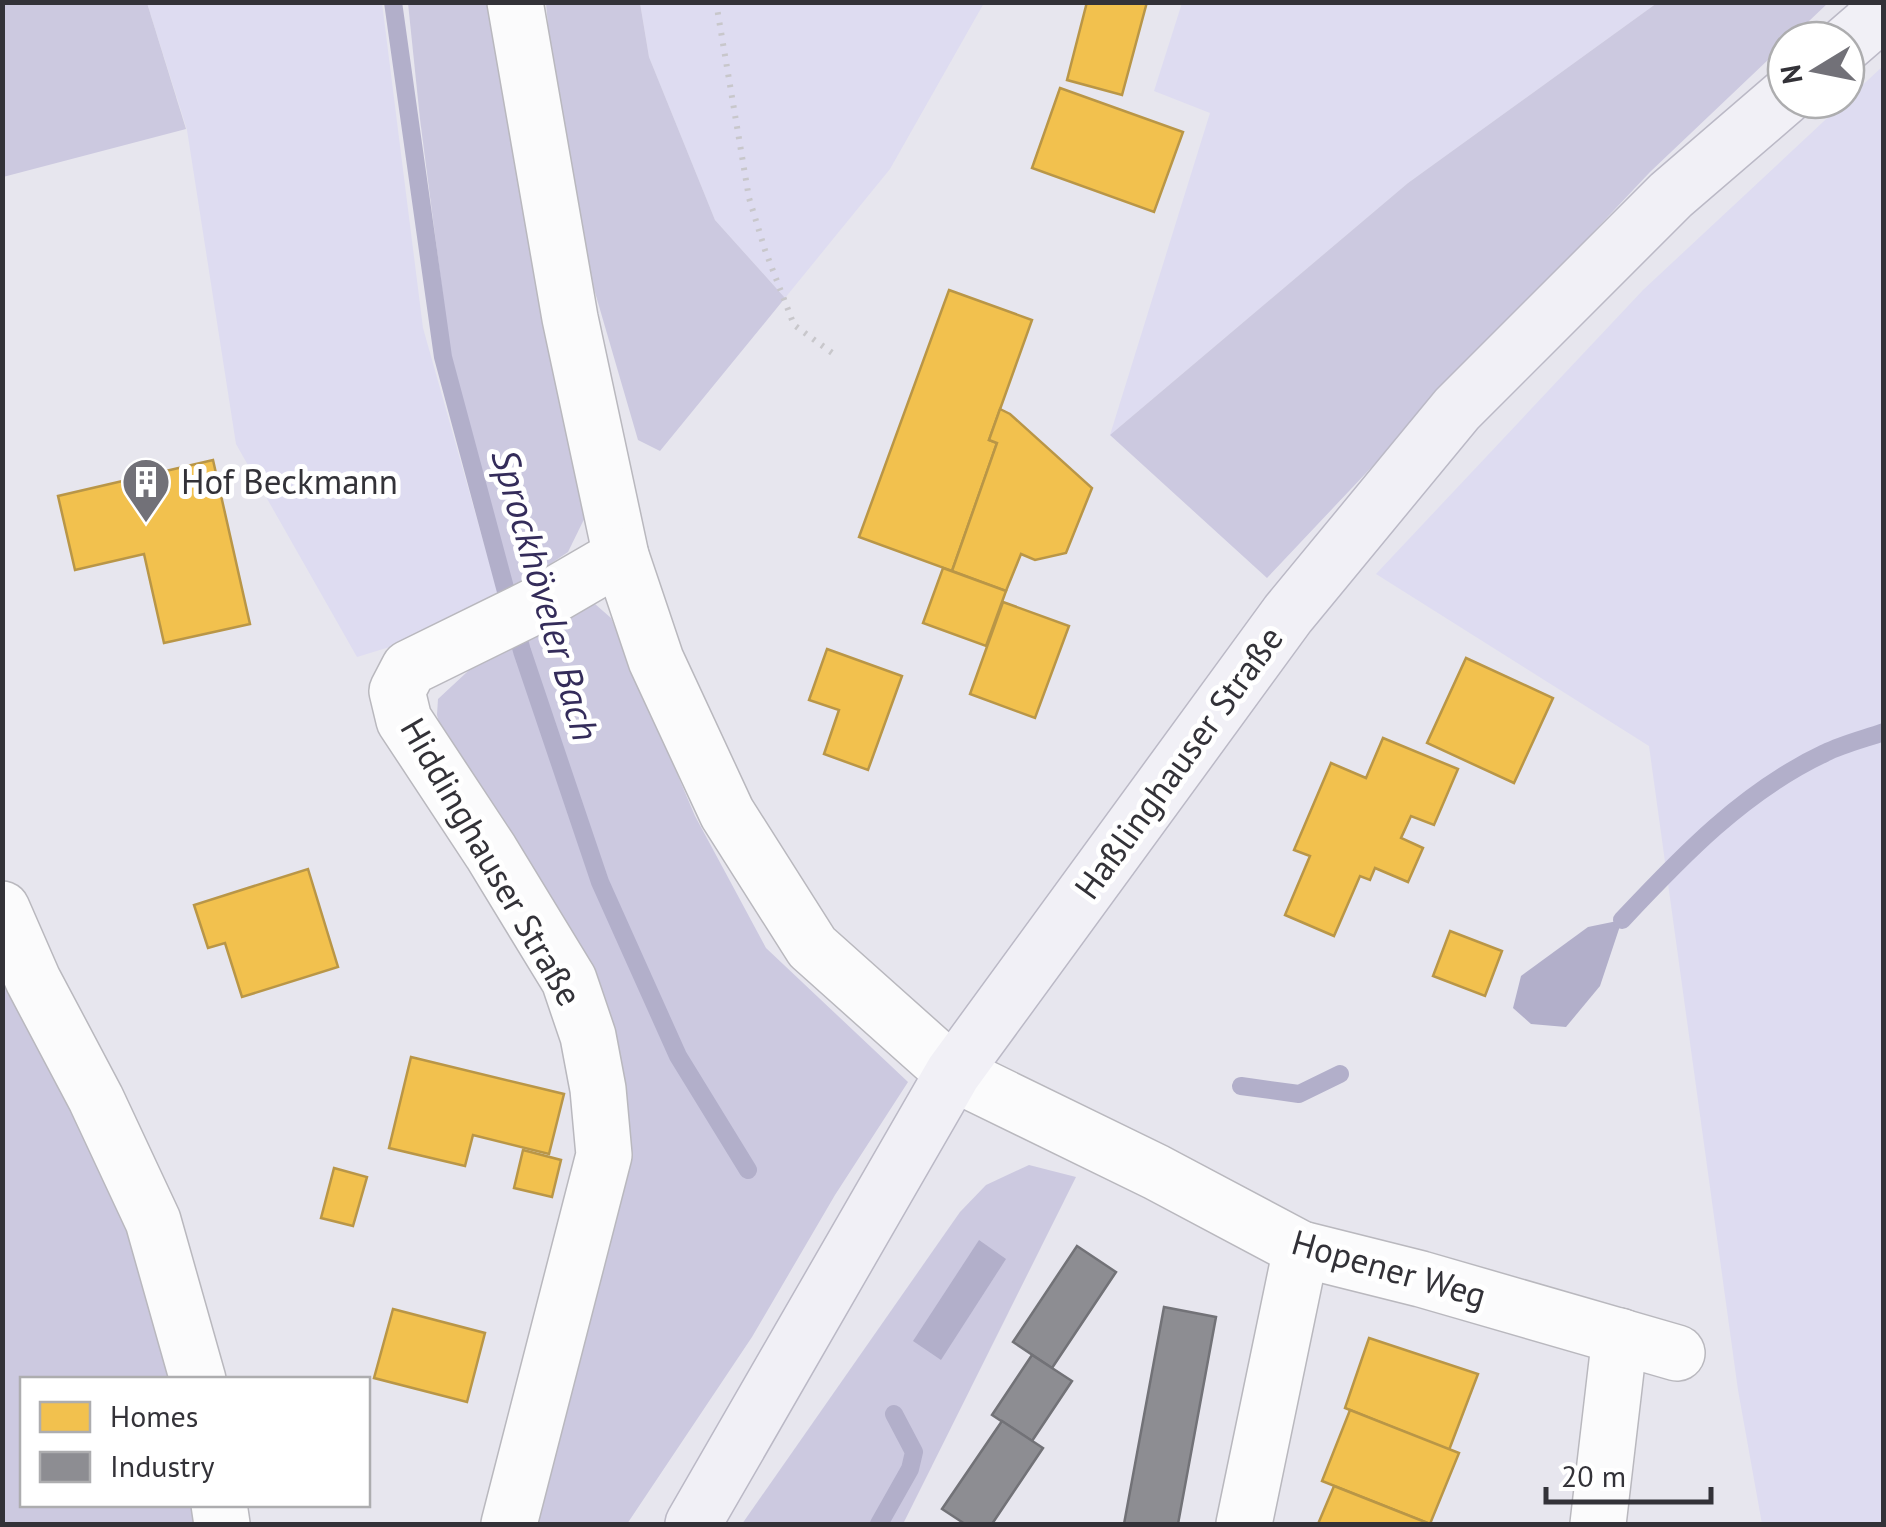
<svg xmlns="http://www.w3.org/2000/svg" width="1886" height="1527" viewBox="0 0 1886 1527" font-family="'PT Sans',sans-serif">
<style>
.green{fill:#dedcf1}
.forest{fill:#ccc9e0}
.water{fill:#b2afca}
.homes{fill:#f2c14e;stroke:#b99647;stroke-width:2.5}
.industry{fill:#8d8d92;stroke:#727277;stroke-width:2.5}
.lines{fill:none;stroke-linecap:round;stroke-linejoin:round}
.stream{stroke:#b2afca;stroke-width:18}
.minor-casing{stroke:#b9b8be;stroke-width:58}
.major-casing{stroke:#bbb9c6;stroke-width:58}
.path{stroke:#c8c7cb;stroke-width:6;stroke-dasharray:2.5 8;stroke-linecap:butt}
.minor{stroke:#fbfbfc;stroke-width:55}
.major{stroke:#f1f0f6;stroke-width:55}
.labels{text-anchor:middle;stroke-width:10;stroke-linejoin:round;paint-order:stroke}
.poi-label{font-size:35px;fill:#333238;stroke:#fff;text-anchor:start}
.street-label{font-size:35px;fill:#333238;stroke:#fff}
.water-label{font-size:38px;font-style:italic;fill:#342c5a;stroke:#fff}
</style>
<rect width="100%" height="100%" fill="#e7e6ee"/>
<g class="green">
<polygon points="147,3 382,3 423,328 499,597 409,641 357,657 236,444 187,130"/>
<polygon points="640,3 984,3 890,169 785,298 715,220 649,57"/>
<polygon points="1182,3 1657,3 1408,183 1110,435 1210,113 1154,91"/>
<polygon points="1883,66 1883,1524 1762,1524 1738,1390 1649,746 1376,574 1643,290"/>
</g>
<g class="forest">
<polygon points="3,2 147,3 186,129 3,177"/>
<polygon points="408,3 494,3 591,505 568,552 500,598 461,436 420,119"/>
<polygon points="546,3 640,3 649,57 715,220 785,298 660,451 638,440 585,258 550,48"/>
<polygon points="1657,3 1828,3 1650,172 1267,578 1110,435 1408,183"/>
<polygon points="595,604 611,618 695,816 766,948 908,1082 835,1195 752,1337 627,1524 516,1524 618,1154 445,746 437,715 438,699 481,659"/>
<polygon points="2,934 87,1105 189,1379 22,1380 22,1504 209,1505 213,1524 3,1524"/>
<polygon points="1029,1165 1076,1177 903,1524 742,1524 960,1212 986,1185"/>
</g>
<g class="water">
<polygon points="1622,920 1600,986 1566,1027 1531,1024 1513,1008 1521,976 1588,927"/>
<polygon points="979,1240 1006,1259 941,1360 913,1341"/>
</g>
<g class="homes">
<polygon points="1087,2 1147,2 1122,95 1067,80"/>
<polygon points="1060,88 1183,132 1154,212 1032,168"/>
<polygon points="949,290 1032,320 989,440 997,443 952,571 859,537"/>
<polygon points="1000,409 1010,414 1092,488 1066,553 1035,560 1021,554 1006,591 952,571 997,443 989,440"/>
<polygon points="213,460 250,624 164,643 144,554 75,570 58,496"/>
<polygon points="943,568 1006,591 986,646 923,623"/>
<polygon points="1003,602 1069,626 1035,718 970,694"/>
<polygon points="827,649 902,676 868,770 824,754 839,710 809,700"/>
<polygon points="1466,658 1553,698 1514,783 1427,743"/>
<polygon points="1383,738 1458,769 1434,825 1411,816 1401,838 1423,848 1408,882 1375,868 1370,880 1360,876 1334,936 1285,915 1310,856 1294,850 1331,763 1366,778"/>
<polygon points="308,869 338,967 242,997 225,943 208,948 194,905"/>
<polygon points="1450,931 1502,951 1485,996 1433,976"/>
<polygon points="411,1057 564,1094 549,1154 473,1135 465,1166 389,1148"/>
<polygon points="523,1150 561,1160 552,1197 514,1188"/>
<polygon points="334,1168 367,1177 353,1226 321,1218"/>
<polygon points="393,1309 485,1333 467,1402 374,1378"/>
<polygon points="1369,1338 1478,1374 1449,1450 1345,1408"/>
<polygon points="1350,1410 1459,1453 1430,1524 1322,1481"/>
<polygon points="1334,1486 1430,1524 1431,1524 1318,1524"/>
</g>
<g class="industry">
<polygon points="1077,1246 1116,1272 1052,1368 1013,1342"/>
<polygon points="1164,1307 1216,1317 1178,1524 1124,1524"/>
<polygon points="1032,1355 1072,1381 1032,1441 992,1415"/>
<polygon points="1002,1421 1043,1448 992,1524 965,1524 942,1509"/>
</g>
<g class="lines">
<g class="stream">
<polyline points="393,2 443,357 522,651 600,882 678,1056 748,1170"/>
<path d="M1622 920C1682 856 1744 791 1825 753 1843 744 1864 739 1884 732"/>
<polyline points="1241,1086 1299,1094 1340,1074"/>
<polyline points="879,1524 910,1469 914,1452 894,1414"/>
</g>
<g class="minor-casing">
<g id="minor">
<polyline points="515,2 570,318 621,556 656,660 727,813 812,947 953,1073 1156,1172 1301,1249 1421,1279 1677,1353"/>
<polyline points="2,909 33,980 96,1099 153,1221 198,1380"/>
<polyline points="219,1504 222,1524"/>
<polyline points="509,1524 604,1155 598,1089 588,1036 569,980 491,852 404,720 397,691 409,668 535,606 621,556"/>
<polyline points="1244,1524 1301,1249"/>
<polyline points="1598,1524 1620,1336"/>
</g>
</g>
<g class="major-casing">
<g id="major">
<polyline points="1846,44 1868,25 1884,5"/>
<polyline points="693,1524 953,1073 1288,614 1457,409 1671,195 1786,96"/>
</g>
</g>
<polyline class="path" points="716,2 749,198 765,250 794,325 835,355"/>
<use href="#minor" class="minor"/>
<use href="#major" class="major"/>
</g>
<defs>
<g id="building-pin" transform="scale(2.5)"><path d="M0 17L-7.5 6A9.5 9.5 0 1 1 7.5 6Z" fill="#727178" stroke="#fff"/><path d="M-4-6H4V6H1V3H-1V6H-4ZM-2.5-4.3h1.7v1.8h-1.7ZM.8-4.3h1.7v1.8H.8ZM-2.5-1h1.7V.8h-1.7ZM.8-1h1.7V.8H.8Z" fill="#fff"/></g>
</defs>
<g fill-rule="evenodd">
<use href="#building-pin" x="146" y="482"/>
</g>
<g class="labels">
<g class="poi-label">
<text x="181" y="494">Hof Beckmann</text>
</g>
<g class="street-label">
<text transform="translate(1179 763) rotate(-54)" y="12">Haßlinghauser Straße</text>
<text transform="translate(491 862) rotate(60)" y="12">Hiddinghauser Straße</text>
<text transform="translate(1389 1269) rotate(16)" y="12">Hopener Weg</text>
</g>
<g class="water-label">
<text transform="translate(545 595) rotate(74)" y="13">Sprockhöveler Bach</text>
</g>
</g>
<rect width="1886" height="1527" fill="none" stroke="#333238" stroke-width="10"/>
<rect x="20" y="1377" width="350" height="130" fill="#ffffff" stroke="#adadaf" stroke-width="2.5"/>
<rect x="40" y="1402" width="50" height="30" fill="#f2c14e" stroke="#adadaf" stroke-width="2.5"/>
<text x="110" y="1427" font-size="30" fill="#333238">Homes</text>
<rect x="40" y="1452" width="50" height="30" fill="#8d8d92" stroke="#adadaf" stroke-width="2.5"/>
<text x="110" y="1477" font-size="30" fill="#333238">Industry</text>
<g transform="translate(1816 70) rotate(260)"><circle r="48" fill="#ffffff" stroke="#adadaf" stroke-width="2.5"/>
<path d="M0-8L18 38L0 25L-18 38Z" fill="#727178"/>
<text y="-15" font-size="28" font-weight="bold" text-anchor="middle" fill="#333238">N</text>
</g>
<path d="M1546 1487v15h165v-15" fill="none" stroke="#333238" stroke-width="5"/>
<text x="1561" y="1487" font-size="30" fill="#333238" stroke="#ffffff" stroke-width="8" paint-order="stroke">20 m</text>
</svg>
